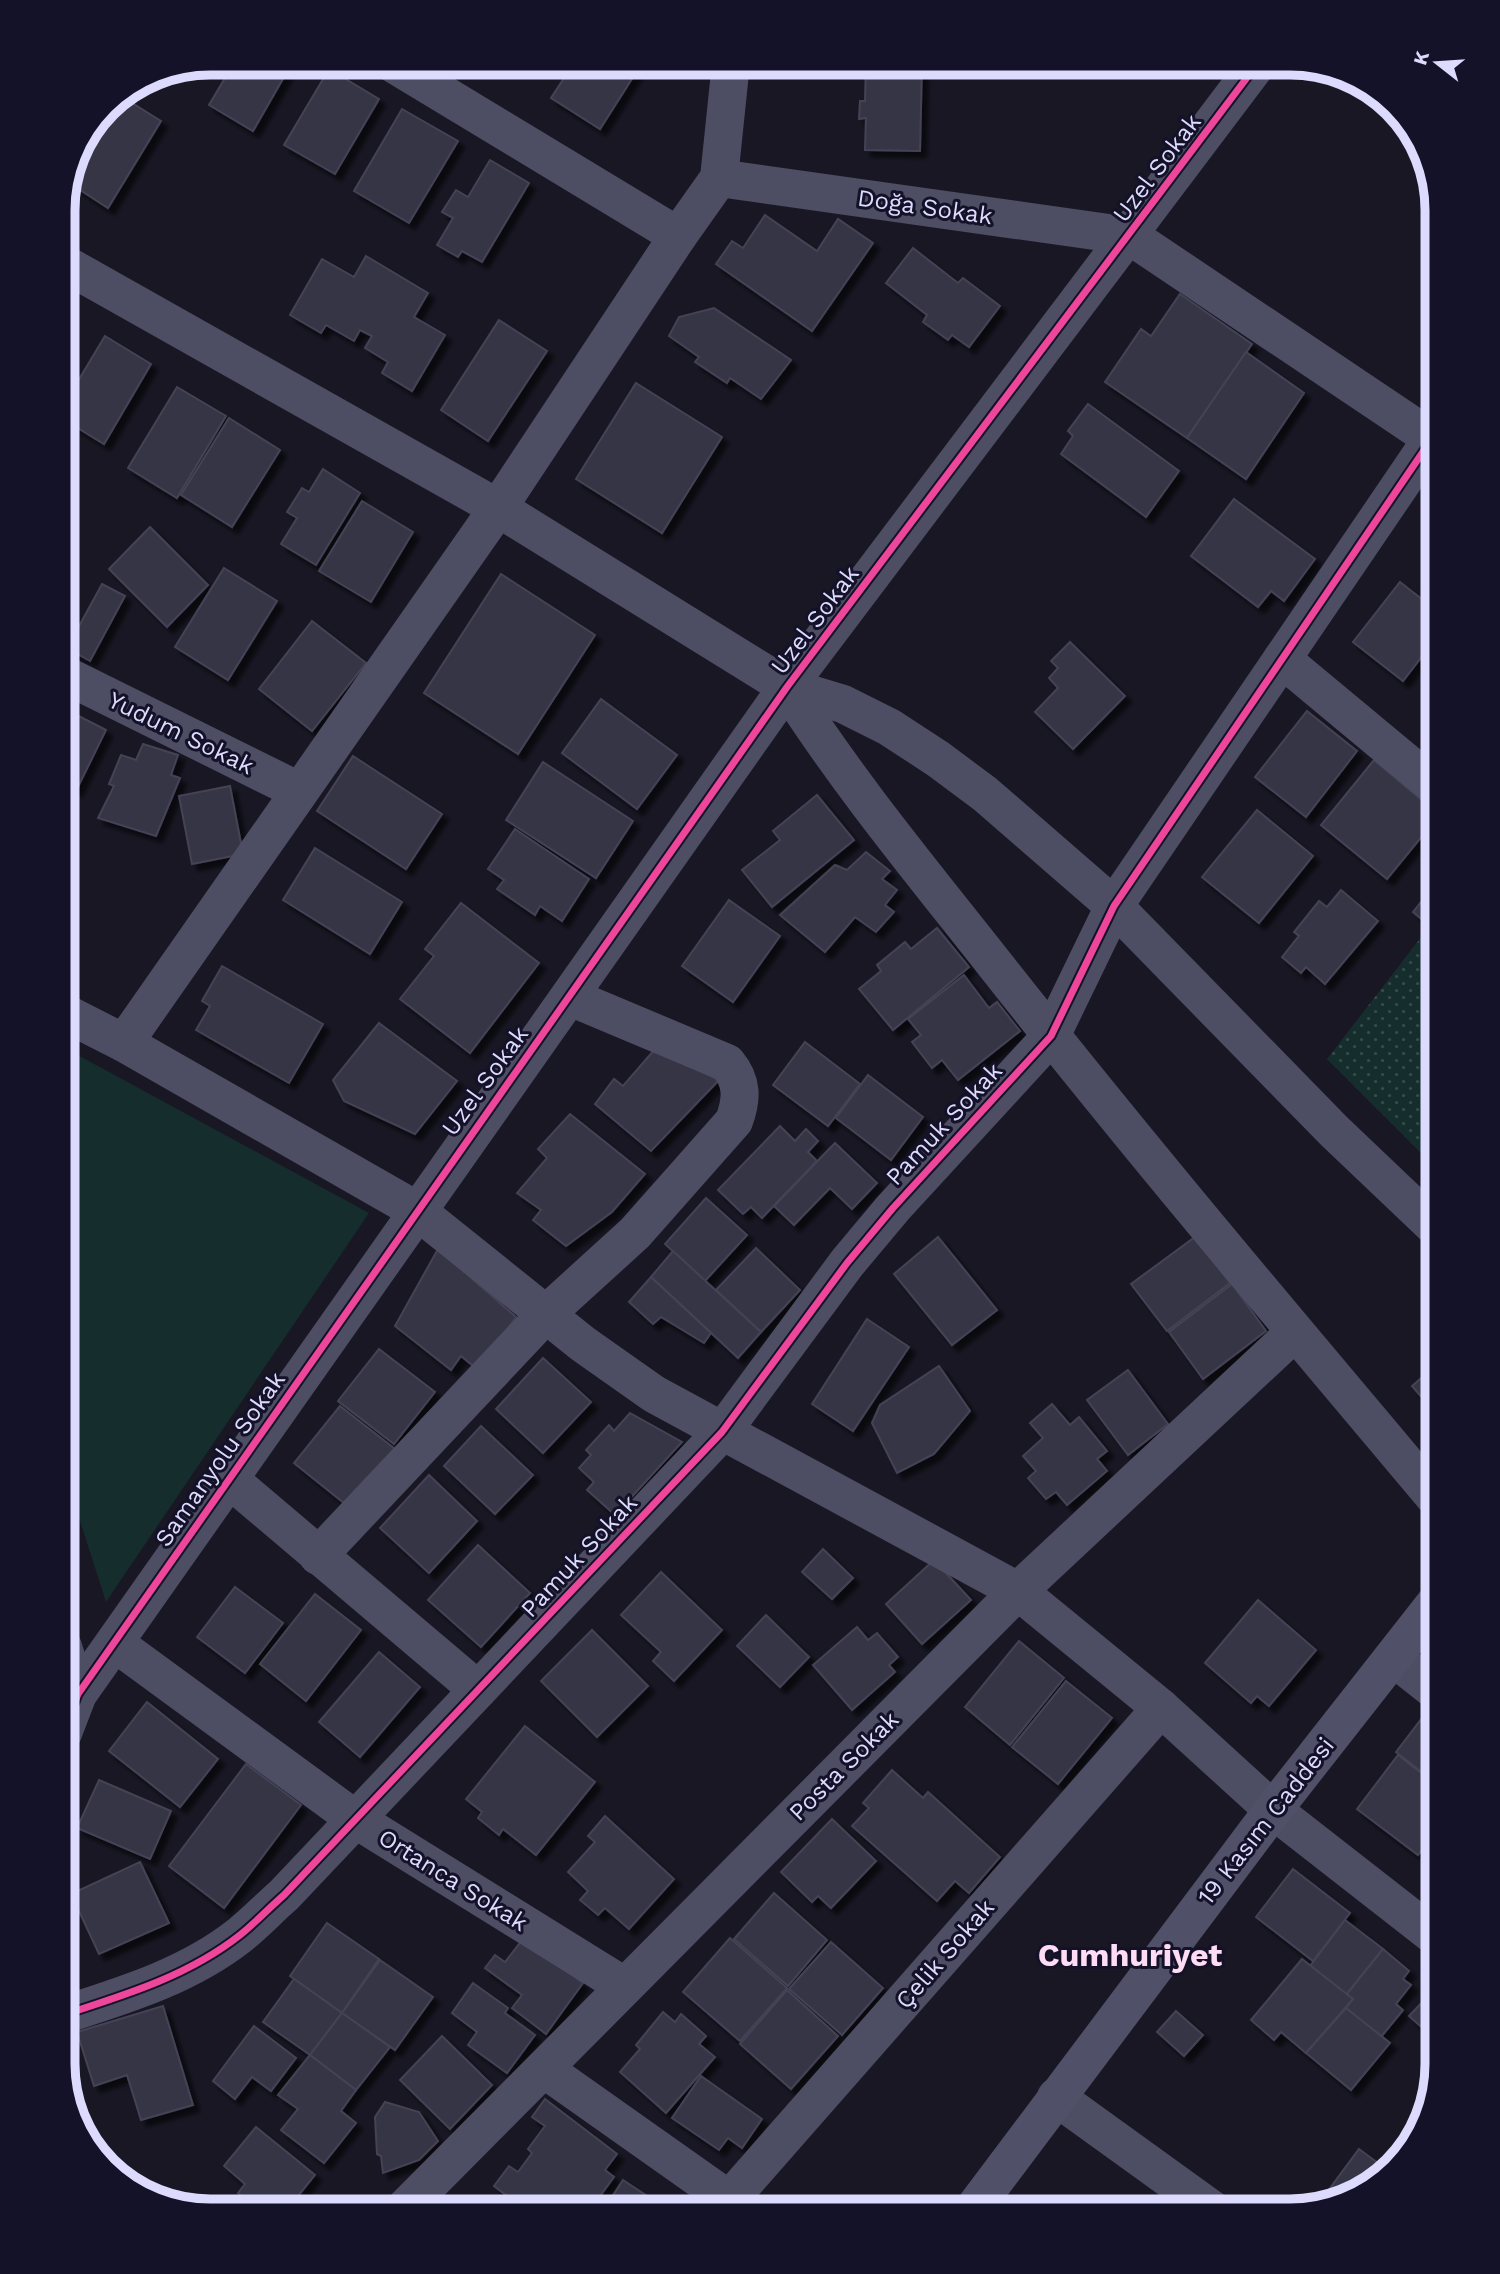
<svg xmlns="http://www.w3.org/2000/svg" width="1500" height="2274" viewBox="0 0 1500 2274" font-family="'Work Sans',sans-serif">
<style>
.grass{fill:url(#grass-dots)}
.green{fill:#152d2d}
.building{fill:#363544;stroke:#454256;stroke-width:2;filter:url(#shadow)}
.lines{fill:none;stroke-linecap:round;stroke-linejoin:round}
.street{stroke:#4d4d63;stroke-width:38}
.secondary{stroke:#505169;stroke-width:38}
.cycleway-casing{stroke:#141228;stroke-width:11}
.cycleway{stroke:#ed469a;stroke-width:7}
.labels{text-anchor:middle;stroke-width:6;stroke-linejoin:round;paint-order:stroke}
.street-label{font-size:24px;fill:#dcdafd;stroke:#141228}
.district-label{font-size:32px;font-weight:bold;fill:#fddcf4;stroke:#141228}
.rim{fill:none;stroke:#dcdafd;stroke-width:9}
</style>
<defs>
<pattern id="grass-dots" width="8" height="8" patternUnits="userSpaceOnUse" patternTransform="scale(1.75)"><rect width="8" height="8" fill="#152d2d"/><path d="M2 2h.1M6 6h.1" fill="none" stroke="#364b4c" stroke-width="1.8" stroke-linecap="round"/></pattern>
<filter id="shadow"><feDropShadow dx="6" dy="6" stdDeviation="2" flood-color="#0009"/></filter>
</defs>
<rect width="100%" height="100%" fill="#181723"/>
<polygon class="grass" points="1422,936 1437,949 1437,1169 1327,1059"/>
<polygon class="green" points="63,1047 369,1213 106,1602 63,1468"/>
<g class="building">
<polygon points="234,63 292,63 253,131 209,105"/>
<polygon points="574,63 642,63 600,129 551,98"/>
<polygon points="866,63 922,63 920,151 865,150 866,118 859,119 860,101 865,101"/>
<polygon points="329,69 379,99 335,174 284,145"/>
<polygon points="121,96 161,121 108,208 74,186 78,180 70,174 82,149 78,147 110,103"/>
<polygon points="402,109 458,141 409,223 354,191"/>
<polygon points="490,160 529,183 482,262 462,251 458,257 437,245 453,218 442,212 456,190 468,197"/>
<polygon points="765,215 817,251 838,219 873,243 812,331 716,264 732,241 743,248"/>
<polygon points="913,248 958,283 963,278 1000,306 969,347 952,335 948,340 923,322 927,315 886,283"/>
<polygon points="366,256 428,293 414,317 445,335 412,391 382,373 388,362 365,348 372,336 360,330 354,341 326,325 321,333 290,315 322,259 354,277"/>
<polygon points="1180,294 1252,344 1187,438 1105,382 1141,329 1151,336"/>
<polygon points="714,308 791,360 761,399 730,378 727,383 695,362 699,357 669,336 679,317"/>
<polygon points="499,320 547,351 488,441 441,410"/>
<polygon points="105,336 151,364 104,444 63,419 63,406"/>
<polygon points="1246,352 1304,393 1246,479 1187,438"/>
<polygon points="636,383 722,437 662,533 576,479"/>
<polygon points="177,387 226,416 177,498 128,468"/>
<polygon points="1088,404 1179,471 1146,517 1061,454 1073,436 1068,431"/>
<polygon points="229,418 280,450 232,527 181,495"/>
<polygon points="323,469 360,493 316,565 281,544 297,518 287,512 302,488 309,492"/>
<polygon points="1234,499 1315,559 1284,601 1271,591 1258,607 1191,556"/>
<polygon points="362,501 413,532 371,602 319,571"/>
<polygon points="150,527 208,585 167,627 109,569"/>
<polygon points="224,568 277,601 228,680 175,647"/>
<polygon points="501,574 595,635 518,754 424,693"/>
<polygon points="1400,582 1437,611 1437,637 1403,681 1353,642"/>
<polygon points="102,584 125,596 90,661 67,648"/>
<polygon points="312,621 366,663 312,731 259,689"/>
<polygon points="1070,642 1125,696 1073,749 1035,712 1058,688 1049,678 1058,668 1051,661"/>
<polygon points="601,699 677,755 637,809 562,753"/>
<polygon points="63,708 106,730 76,791 63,784"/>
<polygon points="1307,711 1357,751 1306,817 1255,777"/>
<polygon points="143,744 178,755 171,775 180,778 156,836 98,818 114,786 109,784 121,755 136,760"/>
<polygon points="353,756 442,814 406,869 317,811"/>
<polygon points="1374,760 1437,813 1437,818 1387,879 1321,825"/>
<polygon points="543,762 633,821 596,878 506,820"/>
<polygon points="230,786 243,854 192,864 179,796"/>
<polygon points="817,795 854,840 772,907 742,870 780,840 773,831"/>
<polygon points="1257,810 1313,856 1259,923 1202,877"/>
<polygon points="515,829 589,879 562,921 540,906 535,915 497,889 504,880 488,869"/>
<polygon points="315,848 402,902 370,954 283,900"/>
<polygon points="866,852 890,871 882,879 897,890 885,905 894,912 876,932 855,917 825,952 780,915 835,865 847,870"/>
<polygon points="1436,883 1437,883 1437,932 1413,912"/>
<polygon points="1341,890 1378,921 1325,984 1306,967 1301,973 1282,957 1299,936 1294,932 1319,901 1327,907"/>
<polygon points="729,900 780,936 733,1002 682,966"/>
<polygon points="461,903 539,963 470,1053 400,999 434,956 425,949"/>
<polygon points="937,928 969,967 893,1030 859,989 881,971 877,965 905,942 911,949"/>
<polygon points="222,966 323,1024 289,1083 196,1030 210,1006 202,1001"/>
<polygon points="964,975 989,1008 997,1002 1020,1031 958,1080 942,1060 932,1068 912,1042 921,1035 908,1019"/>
<polygon points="379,1023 457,1081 415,1134 344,1101 333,1080"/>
<polygon points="805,1042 860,1084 828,1126 773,1085"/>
<polygon points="655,1049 719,1080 651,1151 595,1104 614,1079 623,1086"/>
<polygon points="868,1075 923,1117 891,1160 836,1118"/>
<polygon points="570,1114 645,1174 612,1212 566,1246 533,1220 541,1210 517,1193 547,1158 538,1149"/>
<polygon points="780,1126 795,1141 806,1129 818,1141 808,1152 817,1161 762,1218 751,1207 743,1214 718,1190"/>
<polygon points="835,1143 877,1183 852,1209 830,1188 794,1225 774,1206"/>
<polygon points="706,1198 747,1235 705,1281 665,1244"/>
<polygon points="938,1237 997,1310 952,1345 894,1274"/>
<polygon points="1195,1237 1230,1283 1167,1331 1131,1284"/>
<polygon points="756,1248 800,1290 761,1332 716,1290"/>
<polygon points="438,1249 516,1317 478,1370 461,1356 451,1370 395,1326"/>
<polygon points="673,1251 761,1332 738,1358 651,1277"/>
<polygon points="651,1277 711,1333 704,1343 661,1317 653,1324 629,1302"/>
<polygon points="1232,1284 1266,1331 1203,1379 1169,1332"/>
<polygon points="867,1319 909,1347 853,1431 812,1404"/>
<polygon points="379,1349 435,1392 394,1444 338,1401"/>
<polygon points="543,1358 591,1402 543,1453 496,1409"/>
<polygon points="1437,1364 1437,1415 1412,1386"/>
<polygon points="939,1366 970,1411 934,1454 897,1473 872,1423 880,1405"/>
<polygon points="1128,1370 1168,1424 1128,1455 1087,1400"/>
<polygon points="1052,1404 1070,1425 1079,1417 1107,1451 1097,1459 1107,1471 1067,1505 1056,1492 1046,1499 1028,1478 1036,1471 1023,1456 1043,1438 1030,1423"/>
<polygon points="340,1406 395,1449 349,1507 294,1463"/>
<polygon points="630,1413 682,1442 615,1515 587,1490 594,1482 579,1468 591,1455 586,1450 609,1425 614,1431"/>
<polygon points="481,1426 533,1475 495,1514 444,1466"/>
<polygon points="429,1475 477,1521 429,1573 380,1528"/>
<polygon points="478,1545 530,1593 481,1647 428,1600"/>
<polygon points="823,1549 853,1578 832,1599 802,1572"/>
<polygon points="934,1560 971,1600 922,1644 886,1604"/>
<polygon points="661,1572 722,1630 674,1681 653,1661 661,1652 621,1615"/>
<polygon points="235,1587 283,1623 245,1673 197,1637"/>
<polygon points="315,1594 361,1630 306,1701 260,1664"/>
<polygon points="1258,1600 1316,1650 1269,1706 1257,1696 1251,1703 1205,1663"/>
<polygon points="766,1615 809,1657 780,1687 737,1646"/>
<polygon points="857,1627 868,1640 877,1633 898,1657 889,1665 895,1672 852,1710 813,1665"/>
<polygon points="592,1630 648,1686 597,1737 541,1681"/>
<polygon points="1019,1641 1064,1678 1010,1745 965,1707"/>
<polygon points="379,1652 420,1687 360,1757 319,1722"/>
<polygon points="1066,1681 1112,1718 1058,1784 1012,1747"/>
<polygon points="147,1702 218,1759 180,1807 109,1751"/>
<polygon points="1429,1709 1437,1715 1437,1784 1396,1752"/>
<polygon points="525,1726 595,1782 536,1855 503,1829 499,1835 478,1818 482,1812 466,1799"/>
<polygon points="1398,1755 1437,1785 1437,1842 1431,1838 1418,1855 1357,1809"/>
<polygon points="246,1764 301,1805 224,1908 169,1866"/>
<polygon points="892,1770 923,1798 928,1792 1000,1857 969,1893 955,1881 937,1901 852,1826 869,1808 863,1803"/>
<polygon points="99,1780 171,1811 150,1859 77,1828"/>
<polygon points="605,1816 674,1879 629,1929 605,1908 598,1915 580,1900 588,1891 568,1872 595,1842 588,1836"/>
<polygon points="832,1819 876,1861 831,1908 818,1896 812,1902 781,1872"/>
<polygon points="140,1862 169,1923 99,1954 71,1894"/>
<polygon points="1293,1869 1350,1913 1313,1961 1256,1917"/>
<polygon points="774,1893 827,1940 788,1986 734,1939"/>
<polygon points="1345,1920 1383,1949 1346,1995 1310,1966"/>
<polygon points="327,1923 379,1959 342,2013 290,1976"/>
<polygon points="730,1938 787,1988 740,2041 683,1992"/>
<polygon points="523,1939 583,1983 546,2034 512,2008 522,1995 485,1968 495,1955 505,1962"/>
<polygon points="831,1942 883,1988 842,2035 789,1989"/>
<polygon points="1383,1949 1409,1971 1403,1979 1411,1985 1396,2004 1403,2010 1381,2037 1346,2008 1353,1999 1346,1995"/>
<polygon points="1302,1959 1353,1999 1306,2053 1281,2032 1274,2040 1251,2020"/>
<polygon points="380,1960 433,1997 395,2050 342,2013"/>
<polygon points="294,1979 342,2013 310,2055 263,2022"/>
<polygon points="473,1983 508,2008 505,2013 535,2035 507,2073 468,2045 477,2032 452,2013"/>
<polygon points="787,1990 838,2036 791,2089 740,2044"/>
<polygon points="1428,1996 1437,2004 1437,2041 1409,2016"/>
<polygon points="163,2006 193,2105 141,2120 127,2075 94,2086 77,2032"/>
<polygon points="1346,2008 1390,2043 1351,2090 1306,2053"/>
<polygon points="1176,2011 1203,2035 1184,2056 1157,2032"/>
<polygon points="663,2012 675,2022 681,2014 706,2036 699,2044 715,2057 666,2113 620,2072 640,2049 636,2045"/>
<polygon points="342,2013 390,2047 356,2090 310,2055"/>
<polygon points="254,2026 296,2058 271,2091 252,2077 235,2099 213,2081"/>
<polygon points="442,2036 492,2085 450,2129 400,2080"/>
<polygon points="310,2055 356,2090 341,2111 356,2123 324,2163 281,2130 298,2109 278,2095"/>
<polygon points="701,2076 762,2119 742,2148 728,2138 719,2150 672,2118"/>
<polygon points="545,2099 617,2154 605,2170 614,2177 589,2211 515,2211 519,2205 494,2186 509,2166 518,2172 532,2153 528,2149 545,2126 532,2117"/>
<polygon points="385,2102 419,2112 438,2141 419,2160 383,2173 381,2156 377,2154 375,2117"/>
<polygon points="256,2127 315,2175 286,2211 260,2211 238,2193 245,2184 224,2166"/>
<polygon points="1359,2149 1386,2169 1363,2191 1319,2203"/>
<polygon points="623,2180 670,2211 603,2211"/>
<polygon points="861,2201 887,2206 889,2211 854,2211"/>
</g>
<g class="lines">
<g class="street">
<polyline points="392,63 678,236"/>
<polyline points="719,178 1130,236 1437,442"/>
<polyline points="63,263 498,508 787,687 843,704 889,727 938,759 985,794 1114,906 1334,1131 1437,1229"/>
<polyline points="1282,659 1437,788"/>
<polyline points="63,674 299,791"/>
<path d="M787 687C849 784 922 872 993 962 1137 1145 1287 1322 1437 1500"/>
<polyline points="63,1012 124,1043 416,1210 583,1344 654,1394 1018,1591 1161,1708 1273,1810 1437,1938"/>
<polyline points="124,1043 498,508 678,236 719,178 731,63"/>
<polyline points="229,1479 478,1690"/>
<path d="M318 1556 546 1314 635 1233 734 1121C742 1099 743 1082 727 1063L570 997"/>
<polyline points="116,1644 355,1819 624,1986"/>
<polyline points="63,1647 78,1694"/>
<polyline points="1394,1658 1437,1692"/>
<polyline points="63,1733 78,1694 787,687 1258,63"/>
<path d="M63 2015C125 1995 188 1976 240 1935 255 1923 269 1908 284 1895L722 1432 847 1263 893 1208 1051 1036 1114 906 1431 440"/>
<polyline points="544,2069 745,2211"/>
<polyline points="1056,2097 1214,2211"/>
<polyline points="729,2200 1161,1708"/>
<polyline points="402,2211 1018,1591 1295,1332"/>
</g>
<polyline class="secondary" points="972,2211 1273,1810 1437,1601"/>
<g class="cycleway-casing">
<g id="cycleway">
<polyline points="63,1733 78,1694 787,687 1258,63"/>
<path d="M63 2015C125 1995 188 1976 240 1935 255 1923 269 1908 284 1895L722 1432 847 1263 893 1208 1051 1036 1114 906 1431 440"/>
</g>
</g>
<use href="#cycleway" class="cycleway"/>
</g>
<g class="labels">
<g class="street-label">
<text transform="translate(1157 168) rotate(-53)" y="8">Uzel Sokak</text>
<text transform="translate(925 207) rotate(8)" y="8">Doğa Sokak</text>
<text transform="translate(815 620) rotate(-53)" y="8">Uzel Sokak</text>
<text transform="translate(181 733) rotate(26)" y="8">Yudum Sokak</text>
<text transform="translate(485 1081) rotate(-54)" y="8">Uzel Sokak</text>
<text transform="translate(944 1124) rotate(-47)" y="8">Pamuk Sokak</text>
<text transform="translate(220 1459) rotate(-55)" y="8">Samanyolu Sokak</text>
<text transform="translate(579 1556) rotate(-47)" y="8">Pamuk Sokak</text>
<text transform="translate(844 1766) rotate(-45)" y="8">Posta Sokak</text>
<text transform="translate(1266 1821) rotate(-52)" y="8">19 Kasım Caddesi</text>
<text transform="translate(453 1880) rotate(32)" y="8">Ortanca Sokak</text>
<text transform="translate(945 1954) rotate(-49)" y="8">Çelik Sokak</text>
</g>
<g class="district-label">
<text x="1130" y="1966">Cumhuriyet</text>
</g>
</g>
<path d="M0 0H1500V2274H0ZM210 75H1290A135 135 0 0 1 1425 210V2064A135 135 0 0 1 1290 2199H210A135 135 0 0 1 75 2064V210A135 135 0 0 1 210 75Z" fill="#141228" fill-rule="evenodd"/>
<path class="rim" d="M210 75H1290A135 135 0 0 1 1425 210V2064A135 135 0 0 1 1290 2199H210A135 135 0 0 1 75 2064V210A135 135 0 0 1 210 75Z"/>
<g transform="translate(1437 63) rotate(287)" stroke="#141228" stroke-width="5" paint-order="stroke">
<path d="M0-5L12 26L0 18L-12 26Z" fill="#dcdafd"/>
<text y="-10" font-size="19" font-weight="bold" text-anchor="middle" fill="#dcdafd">K</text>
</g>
</svg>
